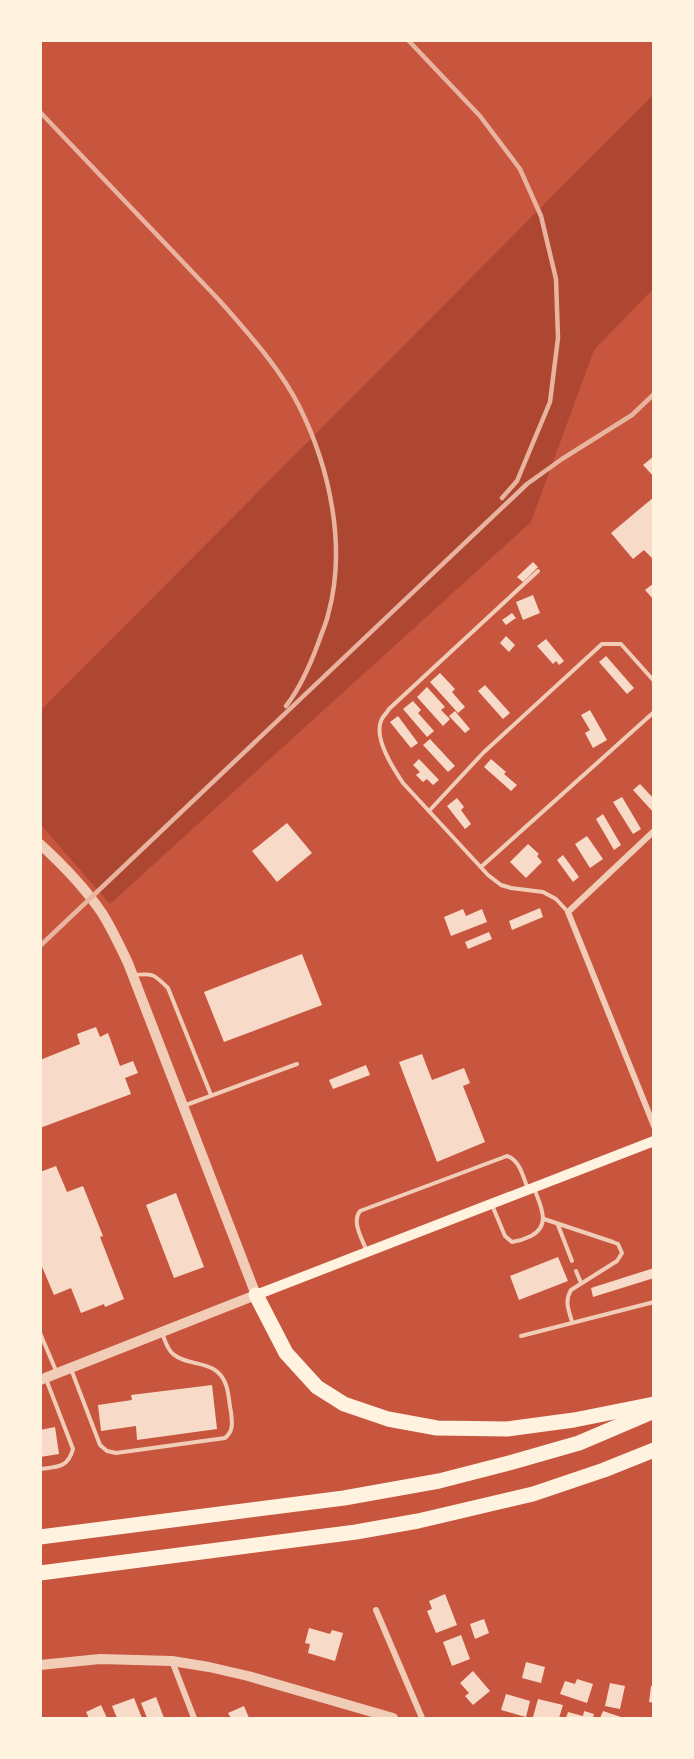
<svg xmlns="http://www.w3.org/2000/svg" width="694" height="1759" viewBox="0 0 694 1759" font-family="Commissioner,sans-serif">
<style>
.green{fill:#ae4732}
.building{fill:#f7dbc8}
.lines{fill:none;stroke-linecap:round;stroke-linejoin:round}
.service{stroke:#f1ccb7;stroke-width:4}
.minor{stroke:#f1ccb7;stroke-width:6}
.tertiary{stroke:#f1ccb7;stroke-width:10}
.secondary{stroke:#fff3e0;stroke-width:10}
.motorway{stroke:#fff3e0;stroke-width:15}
.rail{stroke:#e9b49f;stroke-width:4.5}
</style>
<rect width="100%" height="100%" fill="#c8553d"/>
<polygon class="green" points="653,95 653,289 594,350 531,522 110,904 41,825 41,710"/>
<g class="building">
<polygon points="654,456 654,477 643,465"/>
<polygon points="654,497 654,560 644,550 633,559 611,533"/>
<polygon points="533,562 538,567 523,582 517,577"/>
<polygon points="654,583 654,600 645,590"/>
<polygon points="533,595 540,613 523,620 516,602"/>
<polygon points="512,613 516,618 506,625 502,620"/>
<polygon points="506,636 515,645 509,652 500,643"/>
<polygon points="546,639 564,661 559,665 556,661 553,664 537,646"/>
<polygon points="606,656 634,688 627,694 599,662"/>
<polygon points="440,673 455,689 452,692 465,707 458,713 430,682"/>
<polygon points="485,685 510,713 503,719 478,691"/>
<polygon points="427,687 445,707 441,710 450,719 443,726 417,697"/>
<polygon points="413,701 421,710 418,713 434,731 427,737 403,709"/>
<polygon points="590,710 607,740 593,748 585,733 590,730 581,715"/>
<polygon points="455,711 470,729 465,733 449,716"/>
<polygon points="398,716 418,743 411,748 390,722"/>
<polygon points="430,739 455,766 448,772 423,745"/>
<polygon points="419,759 439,780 433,785 427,779 423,782 416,775 420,772 413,765"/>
<polygon points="491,759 506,772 504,774 517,785 511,791 484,767"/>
<polygon points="640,784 654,799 654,813 633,790"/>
<polygon points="622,797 641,829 633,834 613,802"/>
<polygon points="457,798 464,807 461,810 471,824 465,829 447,806"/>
<polygon points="603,814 621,845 614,850 596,819"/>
<polygon points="287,823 312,853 277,882 252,851"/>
<polygon points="587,836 603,859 590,868 575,844"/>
<polygon points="528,844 539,854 537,856 542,862 526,878 510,862"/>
<polygon points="563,855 579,877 573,882 557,860"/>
<polygon points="540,908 543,917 512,930 509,921"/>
<polygon points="463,909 466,916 482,909 487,922 451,936 444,917"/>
<polygon points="489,932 492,939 468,949 465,942"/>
<polygon points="302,954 322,1005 224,1042 204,992"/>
<polygon points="96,1027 100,1037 108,1033 120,1066 133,1061 138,1073 125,1078 131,1094 40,1128 40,1060 80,1044 77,1034"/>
<polygon points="422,1054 432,1080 464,1068 470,1083 463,1086 485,1142 437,1162 399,1062"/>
<polygon points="366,1065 370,1075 333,1089 329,1080"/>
<polygon points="56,1166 67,1192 83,1186 103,1236 100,1237 124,1299 105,1307 104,1304 81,1313 71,1288 54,1295 40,1262 40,1172"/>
<polygon points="176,1193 204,1267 174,1278 146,1205"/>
<polygon points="558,1257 568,1281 519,1300 510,1276"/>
<polygon points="654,1268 654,1278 593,1297 591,1288"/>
<polygon points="212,1385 217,1429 137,1440 136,1426 101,1431 98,1405 132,1400 131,1395"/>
<polygon points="55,1427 59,1454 40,1457 40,1430"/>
<polygon points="445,1594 457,1625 436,1633 427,1611 432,1609 429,1601"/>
<polygon points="484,1619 489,1633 475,1639 470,1624"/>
<polygon points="309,1628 330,1634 332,1630 343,1633 335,1661 308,1653 310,1644 305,1643"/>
<polygon points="461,1635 470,1659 452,1666 443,1642"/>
<polygon points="526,1662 545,1667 541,1683 522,1678"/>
<polygon points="473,1671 490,1691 473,1705 465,1696 469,1693 460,1683"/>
<polygon points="577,1679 593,1684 587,1703 560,1694 565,1681 575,1684"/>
<polygon points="610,1683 625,1686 620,1709 605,1706"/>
<polygon points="651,1686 654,1686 654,1703 649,1702"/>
<polygon points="506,1694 530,1701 526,1717 501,1710"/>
<polygon points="156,1697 164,1718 147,1718 141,1703"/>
<polygon points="134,1698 142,1718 117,1718 112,1706"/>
<polygon points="538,1699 563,1705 559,1718 533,1717"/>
<polygon points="101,1705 107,1718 89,1718 86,1712"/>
<polygon points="244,1706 249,1718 231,1718 228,1713"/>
<polygon points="584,1711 594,1714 593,1718 566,1718 568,1712 583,1716"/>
<polygon points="603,1711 624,1718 600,1718"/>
</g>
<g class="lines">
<g class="service">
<path d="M538 571 389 709C387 713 382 717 381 721 374 739 393 768 403 783L488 875 501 885 511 888 543 892 556 899 568 912"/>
<polyline points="429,811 483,753 602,644 621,644 654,681"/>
<polyline points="481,867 654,712"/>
<path d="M133 975C153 973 154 974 168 988L211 1095"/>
<polyline points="186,1105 297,1064"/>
<path d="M492 1205 505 1236 512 1242C519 1241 525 1239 531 1236 552 1225 540 1205 534 1188"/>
<path d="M544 1219 613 1242 618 1244 622 1253 617 1261 571 1290C564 1302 569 1310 572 1322"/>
<polyline points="558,1225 572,1261"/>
<path d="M367 1252C363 1240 351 1222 360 1211L507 1156C520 1160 523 1177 528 1189"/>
<polyline points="576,1271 581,1283"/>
<polyline points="40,1333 57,1373"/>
<polyline points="521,1336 654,1302"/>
<path d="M71 1369 100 1445 107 1451 116 1453 225 1438C234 1430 232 1423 231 1412 229 1403 229 1393 226 1385 217 1358 189 1368 173 1354 167 1349 165 1340 162 1333"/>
<path d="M40 1469C57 1467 68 1468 73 1449L46 1379"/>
</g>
<g class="minor">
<polyline points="654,831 568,912 654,1126"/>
<polyline points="376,1610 422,1718"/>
<polyline points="172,1661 194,1718"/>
</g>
<g class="tertiary">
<path d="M40 844C63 865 85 888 102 913 112 929 120 946 128 963L256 1295 40 1380"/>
<polyline points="40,1665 100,1659 172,1661 209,1667 248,1676 393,1718"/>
</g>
<polyline class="secondary" points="256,1295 654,1141"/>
<g class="motorway">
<polyline points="256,1295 286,1353 317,1387 344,1404 388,1419 437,1428 507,1429 574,1420 654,1404"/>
<polyline points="40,1537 344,1498 439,1481 509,1463 579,1443 654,1411"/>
<polyline points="40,1573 356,1532 418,1521 533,1494 604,1470 654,1450"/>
</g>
<g class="rail">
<polyline points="408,40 480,116 520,169 541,216 556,279 558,338 550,402 517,481 502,498"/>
<path d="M40 112 219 300C247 332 280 368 299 406 330 468 347 547 328 615 326 624 322 632 319 641 311 663 301 687 286 706"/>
<polyline points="40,946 527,484 562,459 632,415 654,394"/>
</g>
</g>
<rect width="694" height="1759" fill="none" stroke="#fff3e0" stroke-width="84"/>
</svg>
